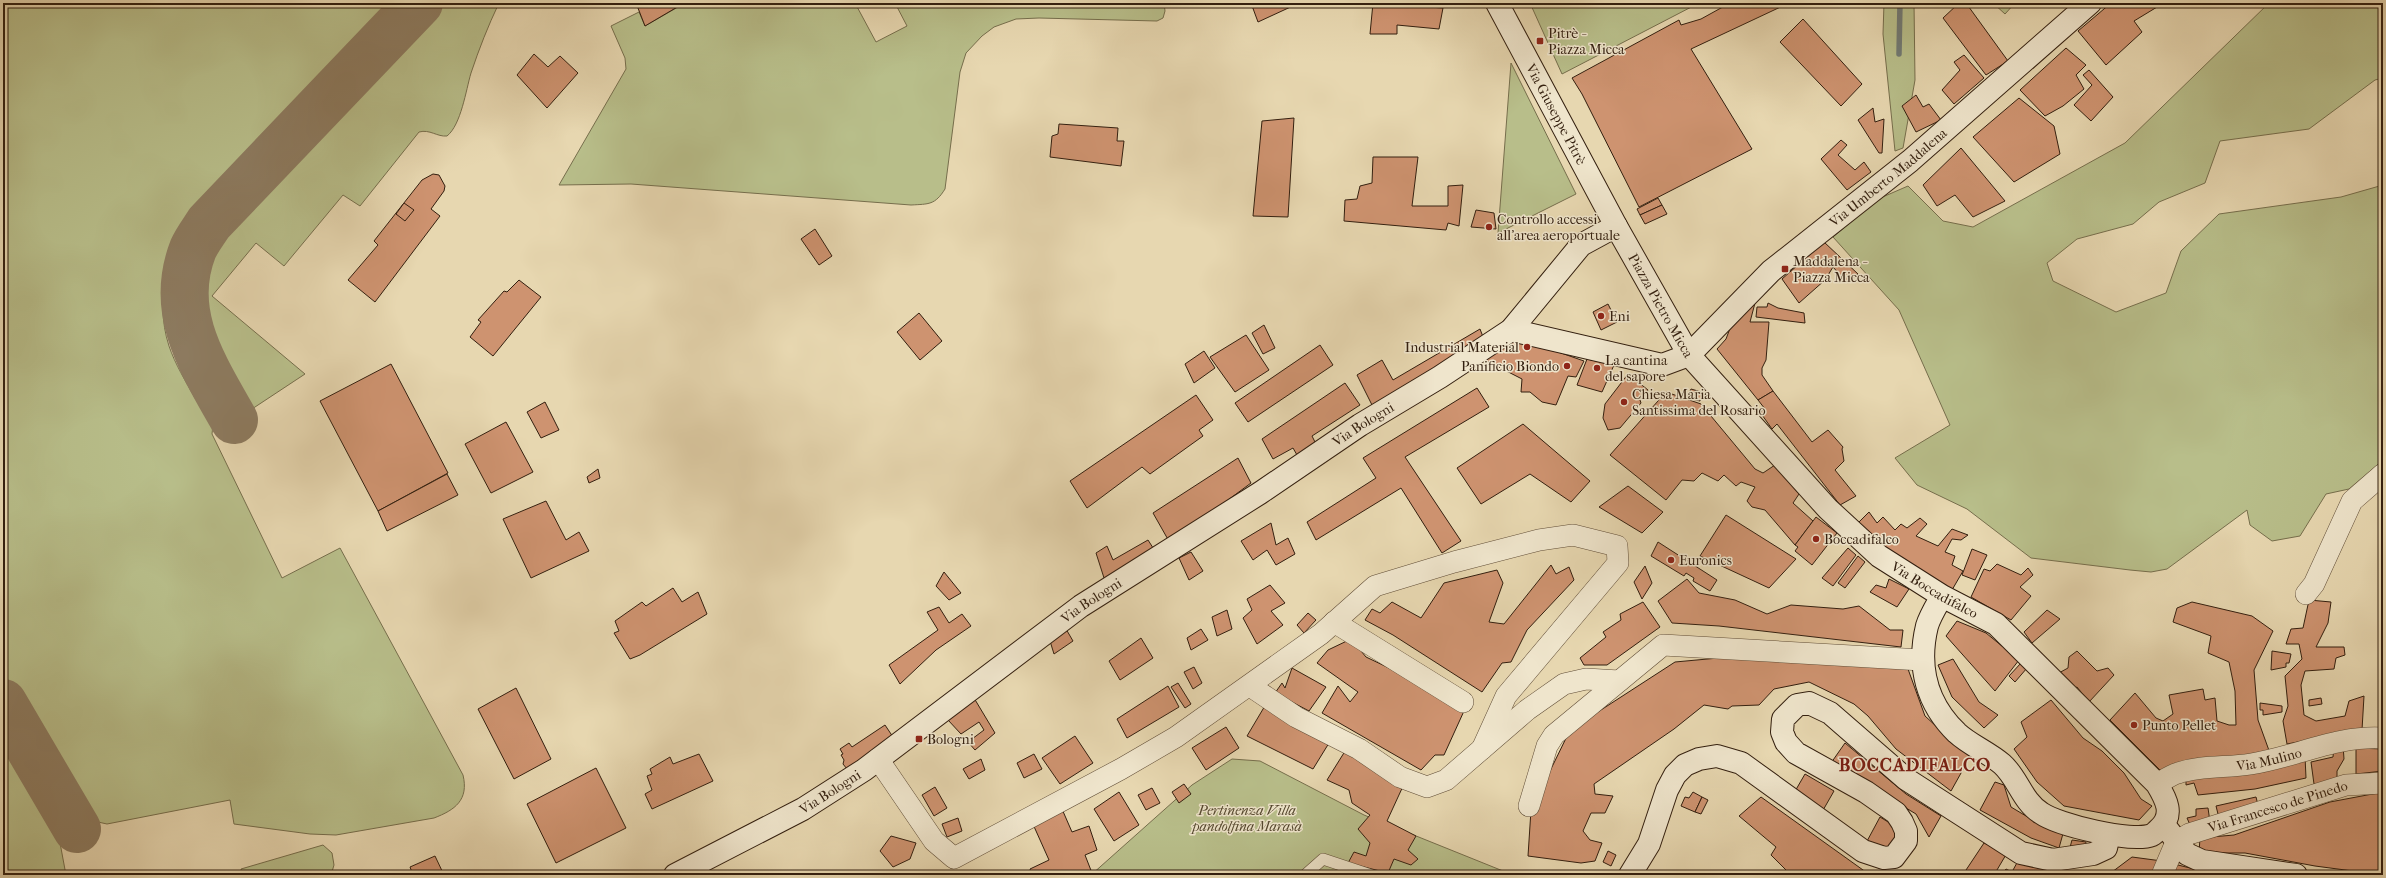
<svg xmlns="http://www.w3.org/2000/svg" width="2386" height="878" viewBox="0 0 2386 878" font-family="'IM FELL French Canon',serif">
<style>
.green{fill:#b8be8a;stroke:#766e4c}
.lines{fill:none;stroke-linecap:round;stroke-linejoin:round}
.stream{stroke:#717a74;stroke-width:5.5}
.taxiway{stroke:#8d7b60;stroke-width:48}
.building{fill:#ce9370;stroke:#331f0f}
.lane-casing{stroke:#604d37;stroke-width:12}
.street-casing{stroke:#604d37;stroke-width:22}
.secondary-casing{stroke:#331f0f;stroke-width:24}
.lane{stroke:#efe5cc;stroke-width:11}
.street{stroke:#efe5cc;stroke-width:21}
.secondary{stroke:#efe5cc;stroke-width:22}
.poi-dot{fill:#8f2418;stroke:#efe5cc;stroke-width:1.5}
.labels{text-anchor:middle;stroke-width:3;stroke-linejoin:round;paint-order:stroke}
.poi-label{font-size:14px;fill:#331f0f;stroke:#efe5cc;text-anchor:start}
.street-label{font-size:14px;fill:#331f0f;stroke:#efe5cc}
.park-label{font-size:14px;font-style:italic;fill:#54472e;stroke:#efe5cc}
.district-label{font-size:18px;font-weight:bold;letter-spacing:1px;fill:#7a1f14;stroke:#efe5cc}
</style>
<rect width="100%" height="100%" fill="#e7d7b0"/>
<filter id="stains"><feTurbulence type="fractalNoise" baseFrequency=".005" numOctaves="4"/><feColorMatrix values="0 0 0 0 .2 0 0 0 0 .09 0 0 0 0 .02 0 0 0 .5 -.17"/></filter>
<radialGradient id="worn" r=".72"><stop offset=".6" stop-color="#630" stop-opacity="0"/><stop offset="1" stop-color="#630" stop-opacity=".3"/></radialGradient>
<g class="green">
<path d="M3 3H394L196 207C171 248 153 297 169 346 175 364 186 382 195 398 204 414 215 413 212 434L282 578 340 548 463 775C469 800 455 810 434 818L336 835 310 834 234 824 230 800 107 824 98 822 84 813 3 672Z"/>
<path d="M437 3H499C488 26 479 49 471 73 466 90 461 125 447 136 437 137 430 129 419 132L360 206 343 195 284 266 256 243 212 296 305 374 252 409 236 402 207 349 193 311 194 287 197 271 212 246 234 218Z"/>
<path d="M685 3H855L876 42 907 26 895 3H1164L1165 11 1163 18 1157 21 1039 18 1016 19 994 27 982 36 966 53 960 72 945 189C935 205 929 204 911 205L631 184 559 185 626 69 625 58 611 26 639 12 645 26Z"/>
<polygon points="1530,3 1699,3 1562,74"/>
<polygon points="1884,3 1914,3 1915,80 1903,148 1895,151 1883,34"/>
<polygon points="1993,3 2015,3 2005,14"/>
<polygon points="2269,3 2383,3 2383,78 2375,80 2309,129 2220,141 2205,183 2159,202 2133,224 2077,239 2047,263 2053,281 2116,312 2166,293 2181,251 2219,214 2341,197 2383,185 2383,460 2349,489 2326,494 2300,536 2272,541 2250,525 2247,510 2167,569 2151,572 2130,570 2031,558 1967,509 1917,485 1895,458 1950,425 1899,310 1833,237 1878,199 1908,186 1943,221 1973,227 2125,143"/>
<polygon points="1511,63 1576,194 1498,233"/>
<polygon points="3,728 55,816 66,875 3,875"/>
<polygon points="1232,759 1260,761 1364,815 1513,875 1091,875 1192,785"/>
<polygon points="323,845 332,853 334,865 331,875 242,875 241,869"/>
</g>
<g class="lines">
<polyline class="stream" points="1899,54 1900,3"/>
<g class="taxiway">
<path d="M234 420C203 365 168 313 193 249 197 240 204 231 209 223L419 3"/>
<polyline points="3,703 77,829"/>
</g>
</g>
<g class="building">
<polygon points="636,3 677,3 679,6 645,26"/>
<polygon points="1251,3 1296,3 1297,4 1258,22"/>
<polygon points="1373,3 1443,8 1439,29 1397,25 1397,34 1370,34"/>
<polygon points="1730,3 1789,3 1691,49 1752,149 1639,207 1582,94 1572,78 1679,20 1681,25 1701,19"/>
<polygon points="1959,3 1966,3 2008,61 1986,75 1943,18"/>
<polygon points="2111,3 2181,3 2176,7 2162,4 2134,21 2142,32 2106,65 2078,31"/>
<polygon points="1803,19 1862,84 1841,106 1780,42"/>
<polygon points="2066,48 2086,65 2076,75 2084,89 2063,106 2045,116 2020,90"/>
<polygon points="534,54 548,67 560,56 578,73 547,108 517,75"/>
<polygon points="1964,55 1984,78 1954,104 1942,90 1960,70 1954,62"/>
<polygon points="2089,70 2113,97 2091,121 2074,105 2092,85 2083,75"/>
<polygon points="1916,95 1923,107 1929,104 1941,120 1916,132 1902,106"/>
<polygon points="2019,98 2054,126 2060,154 2014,182 1973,137"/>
<polygon points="1873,108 1875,122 1884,119 1882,153 1879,153 1858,120"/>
<polygon points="1294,118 1288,217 1253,216 1262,121"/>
<polygon points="1059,124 1118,128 1117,141 1124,141 1121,166 1050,157 1052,136 1058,134"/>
<polygon points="1841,140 1847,145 1838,155 1855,170 1864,162 1871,172 1847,190 1821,159"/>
<polygon points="1961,148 2005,201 1973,217 1955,195 1937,206 1923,185"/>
<polygon points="1373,157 1418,157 1412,206 1448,206 1448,186 1463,185 1459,226 1448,223 1446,230 1344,221 1345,200 1357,199 1360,186 1372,183"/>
<polygon points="433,174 439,175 445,186 444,191 431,209 440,216 375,302 348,280 378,245 374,241 422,180"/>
<polygon points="1658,198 1662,205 1640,215 1637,209"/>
<polygon points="404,203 414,210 405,221 396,214"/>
<polygon points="1662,205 1667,214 1645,224 1640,215"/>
<polygon points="1476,210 1494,213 1496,229 1471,227"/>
<polygon points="815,229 832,256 819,265 801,239"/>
<polygon points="1824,242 1858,274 1847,283 1833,267 1825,280 1799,303 1782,279"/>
<polygon points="519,280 541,297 493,356 470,337 481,322 478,320 504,291 507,292"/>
<polygon points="1755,303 1750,322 1769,322 1766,360 1762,368 1762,375 1773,391 1758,400 1717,349 1726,339 1732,323"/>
<polygon points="1768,303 1778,308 1804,313 1805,323 1756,317 1757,307 1767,307"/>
<polygon points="1608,304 1617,322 1601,330 1593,312"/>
<polygon points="919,313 942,341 920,360 897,332"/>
<polygon points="1264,325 1275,348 1263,354 1252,333"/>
<polygon points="1480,329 1485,342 1373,407 1357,375 1382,360 1393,380"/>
<polygon points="1246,335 1269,370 1235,392 1210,357"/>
<polygon points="1501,339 1541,346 1584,361 1576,377 1568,376 1556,405 1542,402 1530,392 1521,392 1522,379 1485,360"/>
<polygon points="1320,345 1333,365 1248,422 1235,403"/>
<polygon points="1204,351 1215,368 1194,383 1185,364"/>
<polygon points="1587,359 1614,365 1602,392 1577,385"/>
<polygon points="391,364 448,473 378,511 320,401"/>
<polygon points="1628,374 1648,390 1640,400 1641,403 1620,428 1608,430 1603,418 1605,404"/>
<polygon points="1345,383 1360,405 1312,436 1316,444 1297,455 1293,448 1273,459 1262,439"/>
<polygon points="1477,388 1489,407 1405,457 1461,541 1442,553 1401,488 1316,540 1307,522 1376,478 1363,458"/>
<polygon points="1691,389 1705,393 1700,401 1687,398"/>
<polygon points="1773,391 1812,442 1828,430 1843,447 1842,449 1844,461 1835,470 1856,496 1840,505 1777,424 1772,429 1760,412 1765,409 1758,400"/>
<polygon points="1666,392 1701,404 1755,469 1763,473 1775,465 1799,494 1793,503 1813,521 1795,545 1765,510 1752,507 1747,501 1755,487 1741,482 1736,486 1724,475 1718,481 1702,473 1694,481 1682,480 1666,500 1610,455"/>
<polygon points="1196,395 1213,420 1199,430 1203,436 1150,474 1142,467 1087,508 1070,481"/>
<polygon points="545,402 559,430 541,438 527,412"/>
<polygon points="506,422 533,472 491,493 465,444"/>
<polygon points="1523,424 1590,481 1571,502 1530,474 1481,504 1457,468"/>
<polygon points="1238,458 1251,483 1170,543 1153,513"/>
<polygon points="598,469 600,478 589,483 587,477"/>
<polygon points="447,474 458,495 387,531 378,511"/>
<polygon points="1628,486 1663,512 1642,533 1599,507"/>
<polygon points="546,501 566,540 579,532 589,551 531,578 503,519"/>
<polygon points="1869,512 1877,523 1883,517 1895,530 1901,524 1907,528 1920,518 1927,524 1916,536 1938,546 1952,529 1968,535 1961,540 1952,539 1945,552 1955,556 1952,565 1963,571 1952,590 1894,554 1858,523"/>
<polygon points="1726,515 1796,559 1769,588 1700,556"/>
<polygon points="1816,517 1837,533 1812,565 1795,551 1798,547 1795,545"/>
<polygon points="1271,523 1276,545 1288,538 1295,554 1276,565 1267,550 1253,560 1241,541"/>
<polygon points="1148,540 1155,551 1105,581 1096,553 1107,546 1113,560"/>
<polygon points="1658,542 1717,580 1710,591 1693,581 1694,578 1686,573 1684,576 1651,556"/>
<polygon points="1848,548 1856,555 1833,586 1822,578"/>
<polygon points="1972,549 1987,555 1975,580 1962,575"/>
<polygon points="1191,552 1203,571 1189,580 1179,558"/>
<polygon points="1858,556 1865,562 1845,588 1838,583"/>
<polygon points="1997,564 2021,575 2028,568 2033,575 2020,587 2031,596 2011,620 1971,597 1984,569 1990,571"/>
<polygon points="1551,565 1556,574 1569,567 1574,580 1527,630 1511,662 1502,663 1482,692 1393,635 1365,620 1372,609 1380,613 1392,602 1421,618 1444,583 1497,570 1503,583 1489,622 1504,624"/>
<polygon points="1645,566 1652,583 1642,599 1634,582"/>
<polygon points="944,572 961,593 949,600 936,586"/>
<polygon points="1687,579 1699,593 1735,600 1767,614 1791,605 1843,609 1859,606 1890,630 1903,630 1901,647 1719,626 1672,623 1658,601"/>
<polygon points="1889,579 1909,589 1897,607 1870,592 1876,585 1886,588"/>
<polygon points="1270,585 1285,603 1271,611 1283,625 1257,644 1243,618 1252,610 1247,599"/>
<polygon points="673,588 682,602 698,592 707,614 640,655 630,659 614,633 619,631 615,621 642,602 646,606"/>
<polygon points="2309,600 2331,602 2328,623 2316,647 2344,647 2345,655 2336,658 2334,669 2305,671 2301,685 2304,715 2316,721 2345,716 2349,701 2364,696 2362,730 2287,744 2283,721 2288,706 2285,676 2302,659 2299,644 2286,644 2291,629 2303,628"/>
<polygon points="1643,602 1660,627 1607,665 1584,665 1580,658 1606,637 1603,632 1621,620 1620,614"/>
<polygon points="2192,602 2252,616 2273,631 2254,670 2258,720 2271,756 2160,770 2110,720 2135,693 2156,718 2163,721 2173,714 2169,695 2203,689 2205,700 2215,698 2217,721 2229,725 2236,725 2235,691 2229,662 2208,653 2211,636 2173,622 2177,608"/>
<polygon points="939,607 949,623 962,614 971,626 936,650 900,684 889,665 938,630 927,612"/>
<polygon points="1227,610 1232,629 1217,636 1212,617"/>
<polygon points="2047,610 2060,619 2032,643 2024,632"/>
<polygon points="1308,613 1316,620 1304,633 1297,625"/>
<polygon points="1957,621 1986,633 2019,660 1995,691 1946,636"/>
<polygon points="1066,629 1073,641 1054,654 1050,641"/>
<polygon points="1201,629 1208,640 1191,650 1187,638"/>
<polygon points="1141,638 1153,658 1120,680 1109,661"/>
<polygon points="1351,639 1366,657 1389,668 1464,711 1444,755 1435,755 1421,770 1322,713 1338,686 1350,702 1358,692 1317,663 1328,650"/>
<polygon points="2077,651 2097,671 2108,668 2114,675 2089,702 2077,687 2070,690 2057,674 2068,668 2069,657"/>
<polygon points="2272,651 2291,654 2289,663 2286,663 2286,667 2271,670"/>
<polygon points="1751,655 1908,669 1925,716 1970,757 1951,791 1896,749 1868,716 1854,704 1809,682 1774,689 1759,705 1732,706 1728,709 1704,705 1674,729 1594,784 1595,794 1613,796 1605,813 1591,813 1583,831 1590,840 1602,843 1595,861 1581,863 1528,856 1531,810 1570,730 1675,662"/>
<polygon points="1953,659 1979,702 1998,715 1984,728 1952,697 1938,665"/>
<polygon points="2021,663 2027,668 2015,682 2009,676"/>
<polygon points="1194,667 1202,683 1193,689 1184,672"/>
<polygon points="1292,668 1326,687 1309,711 1275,693 1282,683 1285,688"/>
<polygon points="1178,683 1191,704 1185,708 1171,687"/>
<polygon points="1168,686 1179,707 1127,738 1117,719"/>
<polygon points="516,688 551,759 514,779 478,709"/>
<polygon points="974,698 995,733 975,750 968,742 984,730 979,722 961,734 948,720"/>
<polygon points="2321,698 2322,704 2309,706 2309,700"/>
<polygon points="2051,700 2083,738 2102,751 2124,773 2141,799 2152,806 2139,820 2064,806 2037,782 2014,749 2027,737 2021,722"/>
<polygon points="2260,703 2282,706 2282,712 2263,715 2263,710 2260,710"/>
<polygon points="1266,704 1329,743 1313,769 1247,736"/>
<polygon points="2381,704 2383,704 2383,730 2379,730"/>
<polygon points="885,725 897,743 847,769 843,764 844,760 841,755 843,754 840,749 849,743 852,747"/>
<polygon points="1226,727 1239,748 1206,770 1192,748"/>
<polygon points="1075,736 1093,763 1060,784 1042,758"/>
<polygon points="1845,743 1906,794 1941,816 1929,837 1916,814 1831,763"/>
<polygon points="2343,745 2344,759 2337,771 2337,781 2314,784 2311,762 2333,757 2334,747"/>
<polygon points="1347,748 1404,784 1387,821 1416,836 1408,850 1418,859 1411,865 1394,859 1388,873 1348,863 1354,852 1366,856 1370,843 1358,829 1370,815 1352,803 1349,790 1327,780"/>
<polygon points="2356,748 2383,749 2383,771 2356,774"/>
<polygon points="699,754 713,781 652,809 645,794 652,790 647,776 652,774 650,769 670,757 673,764"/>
<polygon points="1034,754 1042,769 1024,778 1017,763"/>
<polygon points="2305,756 2306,778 2255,789 2198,795 2194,783 2186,785 2186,777"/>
<polygon points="981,759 985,770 969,779 963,769"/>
<polygon points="596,768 626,828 556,863 527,804"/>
<polygon points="1805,774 1834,791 1822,812 1794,793"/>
<polygon points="1995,782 2004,785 2011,807 2046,828 2064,830 2059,848 2031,838 1980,810"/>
<polygon points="1184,784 1191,794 1179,803 1172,792"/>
<polygon points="935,787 947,808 934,816 922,795"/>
<polygon points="1152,788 1160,803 1146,810 1138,795"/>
<polygon points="1119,792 1139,825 1114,841 1094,809"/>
<polygon points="1693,792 1702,797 1695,812 1681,806 1685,797 1689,798"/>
<polygon points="2383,792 2383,875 2315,866 2245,853 2199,853 2200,838 2234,835 2330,802"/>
<polygon points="1702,797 1708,800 1701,814 1695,812"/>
<polygon points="1761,797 1870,875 1782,875 1786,870 1771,855 1776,847 1739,816"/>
<polygon points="2256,797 2259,809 2219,818 2216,806"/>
<polygon points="2208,808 2210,822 2191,827 2187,818 2196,816 2196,809"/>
<polygon points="1062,809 1072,832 1089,826 1097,850 1085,855 1092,873 1032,875 1030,869 1049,860 1032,822"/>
<polygon points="1880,817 1893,825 1897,839 1885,850 1866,843"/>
<polygon points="958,818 962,831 947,837 942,824"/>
<polygon points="891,836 916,843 910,859 893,867 880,851"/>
<polygon points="2072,840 2086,842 2085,849 2069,851"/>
<polygon points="1984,843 2007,853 1994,875 1967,875 1964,873"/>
<polygon points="1608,851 1616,855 1611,866 1603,862"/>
<polygon points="435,856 444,875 452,872 453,875 413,875 410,867"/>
<polygon points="2132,857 2162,861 2153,875 2001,875 2006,869 2012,872 2019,859 2064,873 2087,874 2112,872"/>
<polygon points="2170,863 2218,875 2167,875"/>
</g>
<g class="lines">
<g class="lane-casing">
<polyline id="lane" points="1305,875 1323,859 1371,875"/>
</g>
<g class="street-casing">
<g id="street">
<polyline points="2306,594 2314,584 2352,501 2383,474"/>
<polyline points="1334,622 1463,702"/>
<polyline points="1250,686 1296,717 1359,749 1400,777 1427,787 1446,780 1527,710 1564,684 1586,679 1619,681"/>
<polyline points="878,759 934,841 954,858 1121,769 1176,737 1321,634 1375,586 1454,562 1539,540 1573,535 1617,546 1618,563 1506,696 1482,749"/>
<path id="s1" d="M2157 784C2164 780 2171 775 2178 773 2202 765 2227 768 2251 764 2296 757 2337 735 2383 738"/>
<polyline points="1529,806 1547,746 1554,735 1663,645 1922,660"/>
<path id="s2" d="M2162 875 2176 842 2189 834 2346 785 2383 783"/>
</g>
</g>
<g class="secondary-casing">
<g id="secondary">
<path id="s3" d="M1497 3 1616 226 1689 355 1828 509 1879 556 1942 596 1996 624 2157 784C2166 799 2175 815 2159 829 2157 831 2154 834 2152 835 2132 843 2058 825 2041 813 2022 801 2018 778 2002 764 1988 752 1970 745 1957 733 1927 704 1917 667 1927 626 1930 616 1937 605 1942 596"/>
<path id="s4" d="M1511 330 1662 365 1689 355 1771 271 1910 161 2090 3"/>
<polyline points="2164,825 2187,854 2202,861 2296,875"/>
<path id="s5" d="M675 875 803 809 864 770 1081 606 1260 493 1360 425 1440 377 1511 330 1581 245 1616 226"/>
<polyline points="1630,875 1649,844 1667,790 1675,775 1685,765 1699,759 1717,756 1741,763 1863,851 1884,858 1894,857 1906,841 1906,831 1902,822 1896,813 1866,792 1796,753 1786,742 1782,732 1783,719 1797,705 1809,703 1830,713 1906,779 2021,853 2053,860 2093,854 2106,848 2109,835"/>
</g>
</g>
<use href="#lane" class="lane"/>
<use href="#street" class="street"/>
<use href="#secondary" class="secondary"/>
</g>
<g class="poi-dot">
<rect x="1536" y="37" width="8" height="8" rx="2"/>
<circle cx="1489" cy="227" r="4"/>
<rect x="1781" y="265" width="8" height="8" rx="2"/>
<circle cx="1601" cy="316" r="4"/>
<circle cx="1527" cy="347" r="4"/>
<circle cx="1567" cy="366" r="4"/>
<circle cx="1597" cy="368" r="4"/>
<circle cx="1624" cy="402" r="4"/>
<circle cx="1816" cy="539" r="4"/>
<circle cx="1671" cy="560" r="4"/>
<circle cx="2134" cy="725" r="4"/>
<rect x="915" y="735" width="8" height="8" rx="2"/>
</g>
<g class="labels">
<g class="poi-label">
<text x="1548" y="38">Pitrè -<tspan x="1548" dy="16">Piazza Micca</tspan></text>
<text x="1497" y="224">Controllo accessi<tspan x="1497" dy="16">all'area aeroportuale</tspan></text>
<text x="1793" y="266">Maddalena -<tspan x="1793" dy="16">Piazza Micca</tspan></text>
<text x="1609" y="321">Eni</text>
<text x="1519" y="352" text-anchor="end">Industrial Material</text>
<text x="1605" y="365">La cantina<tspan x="1605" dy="16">del sapore</tspan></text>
<text x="1559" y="371" text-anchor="end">Panificio Biondo</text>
<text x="1632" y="399">Chiesa Maria<tspan x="1632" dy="16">Santissima del Rosario</tspan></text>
<text x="1824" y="544">Boccadifalco</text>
<text x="1679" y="565">Euronics</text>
<text x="2142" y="730">Punto Pellet</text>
<text x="927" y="744">Bologni</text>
</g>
<g class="street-label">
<text dy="5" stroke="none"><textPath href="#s3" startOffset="126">Via Giuseppe Pitrè</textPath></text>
<text dy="5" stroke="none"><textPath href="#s4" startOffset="451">Via Umberto Maddalena</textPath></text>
<text dy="5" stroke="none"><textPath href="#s3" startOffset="344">Piazza Pietro Micca</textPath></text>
<text dy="5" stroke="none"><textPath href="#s5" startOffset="824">Via Bologni</textPath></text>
<text dy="5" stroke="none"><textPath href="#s3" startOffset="743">Via Boccadifalco</textPath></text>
<text dy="5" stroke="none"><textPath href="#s5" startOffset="500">Via Bologni</textPath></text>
<text dy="5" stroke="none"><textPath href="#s1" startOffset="116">Via Mulino</textPath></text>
<text dy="5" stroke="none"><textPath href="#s5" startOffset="176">Via Bologni</textPath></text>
<text dy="5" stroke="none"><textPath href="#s2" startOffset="144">Via Francesco de Pinedo</textPath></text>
</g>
<g class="park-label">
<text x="1247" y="815">Pertinenza Villa<tspan x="1247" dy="16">pandolfina Marasà</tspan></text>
</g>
<g class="district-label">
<text x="1915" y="771">BOCCADIFALCO</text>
</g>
</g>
<rect width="2386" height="878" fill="none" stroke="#e7d7b0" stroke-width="16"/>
<rect x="4" y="4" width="2378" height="870" fill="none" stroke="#331f0f" stroke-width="2"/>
<rect x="8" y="8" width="2370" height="862" fill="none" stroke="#331f0f"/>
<rect width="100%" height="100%" filter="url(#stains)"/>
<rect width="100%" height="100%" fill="url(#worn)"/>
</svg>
